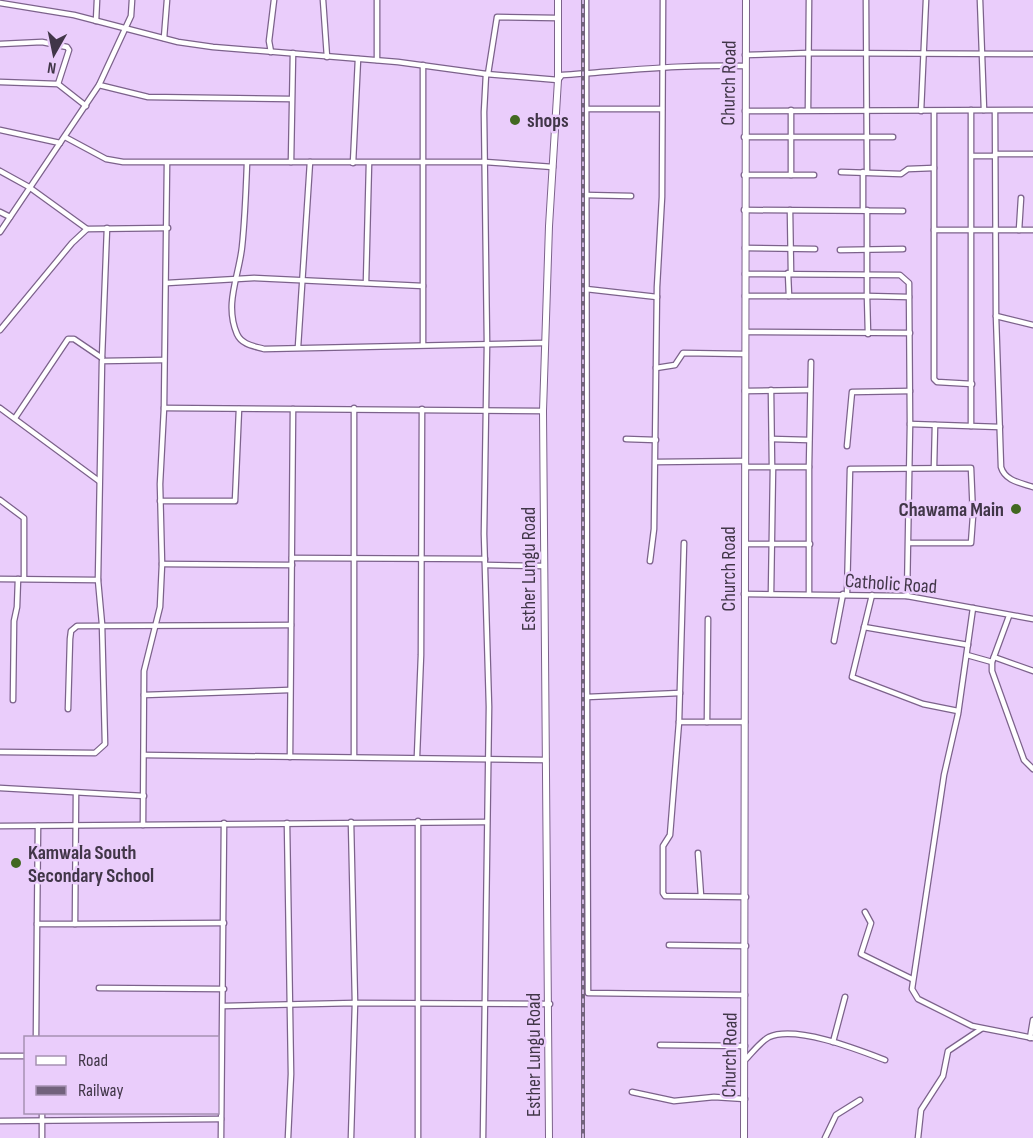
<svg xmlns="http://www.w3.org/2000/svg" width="1033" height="1138" viewBox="0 0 1033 1138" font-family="'Sofia Sans Condensed',sans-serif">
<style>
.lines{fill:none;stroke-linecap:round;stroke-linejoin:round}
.street-casing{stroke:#7c628b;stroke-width:7}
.secondary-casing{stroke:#7c628b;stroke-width:8}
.street{stroke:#fff;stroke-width:4.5}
.secondary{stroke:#fff;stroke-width:6}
.rail-casing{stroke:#72627c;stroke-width:4}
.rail{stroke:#eacdfb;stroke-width:1.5;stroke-dasharray:4.5;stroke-linecap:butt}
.poi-dot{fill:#426821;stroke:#eacdfb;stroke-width:2}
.labels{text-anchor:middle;stroke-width:5;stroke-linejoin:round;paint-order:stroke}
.street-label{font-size:20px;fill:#413648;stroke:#eacdfb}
.poi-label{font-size:20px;font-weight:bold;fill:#413648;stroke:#eacdfb;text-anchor:start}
</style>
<rect width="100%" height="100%" fill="#eacdfb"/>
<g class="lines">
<g class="street-casing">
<g id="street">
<polyline points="323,0 327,57"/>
<polyline points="377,0 377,60"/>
<polyline points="586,0 587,697 680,693"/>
<polyline points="866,0 867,172"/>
<polyline points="980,0 984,110"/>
<path d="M0 3 74 15 178 42 213 47 398 62 486 74 558 80 562 75C624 71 683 64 745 66"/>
<polyline points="96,21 97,0"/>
<polyline points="164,38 167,0"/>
<polyline points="0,44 42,42 67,47 69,50 58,84"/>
<polyline points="271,52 269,41 274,0"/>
<polyline points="745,55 809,53 1033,54"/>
<polyline points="423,65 423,344"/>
<polyline points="488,74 497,17 557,18"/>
<polyline points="0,82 58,84 86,106"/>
<polyline points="99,85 148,97 291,99"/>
<polyline points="587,109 662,109"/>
<polyline points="808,110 809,0"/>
<polyline points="745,111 1033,110"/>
<polyline points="921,111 926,0"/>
<polyline points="934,111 934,379 937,382 972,384"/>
<path d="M995 111 996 316 1001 467C1005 481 1021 483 1033 487"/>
<polyline points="0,130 60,143"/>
<polyline points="65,137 106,159 123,162 485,162 553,167"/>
<polyline points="744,137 893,137"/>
<polyline points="995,154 1033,154"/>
<polyline points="972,156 995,156"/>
<polyline points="291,162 293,53"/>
<path d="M247 163C246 191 245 219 242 247 239 276 224 304 237 334 242 345 254 346 264 349L544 343"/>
<polyline points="353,163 358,59"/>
<polyline points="0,171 29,187 87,229"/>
<polyline points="841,172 901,174 908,169 934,168"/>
<polyline points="744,175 814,175"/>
<polyline points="791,175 791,110"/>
<polyline points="585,195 631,196"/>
<polyline points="744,210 903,211"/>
<polyline points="790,210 791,273"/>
<polyline points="863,210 863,172"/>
<polyline points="0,212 10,217"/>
<polyline points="934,230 1033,230"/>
<polyline points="1019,230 1021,198"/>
<polyline points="0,232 99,85 131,16 132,0"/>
<polyline points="745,248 815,249"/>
<polyline points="840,250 903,249"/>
<polyline points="788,273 789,296"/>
<polyline points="745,274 900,275 909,283 910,424 907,596"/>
<polyline points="167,283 254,278 423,286"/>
<polyline points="366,283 369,163"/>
<polyline points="586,289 657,297"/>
<polyline points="745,296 867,296 867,210"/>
<polyline points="996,316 1033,325"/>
<polyline points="0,330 72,243 87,229 168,228"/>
<polyline points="746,332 910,333"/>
<polyline points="868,334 867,296 909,297"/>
<polyline points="298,347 310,162"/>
<polyline points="102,358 107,228"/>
<polyline points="656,368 675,365 683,353 745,354"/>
<polyline points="771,390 772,467"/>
<polyline points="745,391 810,390"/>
<polyline points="0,408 99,481"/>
<polyline points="164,408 543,411"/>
<polyline points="15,418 68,339 74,339 102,358"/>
<polyline points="910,424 1000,427"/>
<polyline points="971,426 971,110"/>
<polyline points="626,439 656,440"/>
<polyline points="772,439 809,440"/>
<polyline points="847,446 852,392 910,391"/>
<polyline points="656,462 745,461"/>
<polyline points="745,467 809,467 809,594"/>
<polyline points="809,467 811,362"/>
<polyline points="934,467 935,425"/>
<polyline points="0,500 24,518 24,578"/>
<polyline points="160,501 235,501 239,409"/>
<polyline points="684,543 679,722 670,835 663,846 663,893 665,896 746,897"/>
<polyline points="745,544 810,544"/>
<polyline points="292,558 485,559"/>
<polyline points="650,561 654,529 657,287 662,197 663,0"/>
<polyline points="162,564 292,565"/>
<polyline points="486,565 544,566"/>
<polyline points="0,579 98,580"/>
<polyline points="744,594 907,596 1033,619"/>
<polyline points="771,594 773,467"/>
<polyline points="847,594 850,469 971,468 973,516 971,543 910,543"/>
<polyline points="872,595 852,677 923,704 958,711"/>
<polyline points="973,608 958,714 944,775 912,989 918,999 972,1026 1033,1038"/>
<polyline points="1009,616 992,662 992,671 1024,760 1033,769"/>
<polyline points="864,627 968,645"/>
<polyline points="834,641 843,594"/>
<polyline points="967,655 992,662"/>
<polyline points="994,657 1033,671"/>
<polyline points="144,695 289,690"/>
<polyline points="587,697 588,993 745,995"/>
<polyline points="13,700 14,621 17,607 18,579"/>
<polyline points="68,709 70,639 71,631 77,626 291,625"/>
<polyline points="679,722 745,722"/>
<polyline points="707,722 708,619"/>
<polyline points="0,752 95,753 105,744 102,624 98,580 102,361 164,360"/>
<polyline points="144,755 546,760"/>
<polyline points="417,756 421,655 422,409"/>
<polyline points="290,757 293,409"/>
<polyline points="354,757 354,408"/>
<polyline points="0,788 144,796"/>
<polyline points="76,793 75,924 224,923"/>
<polyline points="351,822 355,1003 351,1138"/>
<polyline points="287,823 291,1074 288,1138"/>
<polyline points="143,825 144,671 160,607 162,564 160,484 164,408 167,163"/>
<polyline points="0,826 486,822"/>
<polyline points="698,853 701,896"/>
<polyline points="865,912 871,923 861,954 912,979"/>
<polyline points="37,924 38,826"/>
<polyline points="669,945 746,946"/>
<polyline points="99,988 224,989"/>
<polyline points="224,1006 355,1003 550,1004"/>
<polyline points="36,1038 37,924 75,924"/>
<polyline points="1030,1038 1033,1020"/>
<polyline points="833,1042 845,997"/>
<polyline points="660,1045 745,1046"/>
<polyline points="0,1056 26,1056"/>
<path d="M745 1060C752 1053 760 1042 769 1037 796 1025 859 1050 885 1060"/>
<polyline points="632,1092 674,1101 714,1097 745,1099"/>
<polyline points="0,1121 221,1119"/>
<polyline points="42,1138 42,1112"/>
<polyline points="221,1138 224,823"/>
<polyline points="418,1138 418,821"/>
<polyline points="483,1138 489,707 484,534 487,344 484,112 486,74"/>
<polyline points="825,1138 836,1115 860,1100"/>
<polyline points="918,1138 921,1110 943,1076 948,1051 981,1029"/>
</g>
</g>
<g class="secondary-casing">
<g id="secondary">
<polyline points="549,1138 543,411 549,226 558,80 558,0"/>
<polyline points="744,1138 746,0"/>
</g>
</g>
<use href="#street" class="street"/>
<use href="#secondary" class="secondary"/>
<g class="rail-casing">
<polyline id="rail" points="583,1138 583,0"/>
</g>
<use href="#rail" class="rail"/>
</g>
<g class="poi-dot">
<circle cx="515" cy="120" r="6"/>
<circle cx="1016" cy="509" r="6"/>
<circle cx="16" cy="863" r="6"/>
</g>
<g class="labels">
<g class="street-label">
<text transform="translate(728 83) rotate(-89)" y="7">Church Road</text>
<text transform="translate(528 569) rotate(-90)" y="7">Esther Lungu Road</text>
<text transform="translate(728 569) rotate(-90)" y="7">Church Road</text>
<text transform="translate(891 583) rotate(4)" y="7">Catholic Road</text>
<text transform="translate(533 1055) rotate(-90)" y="7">Esther Lungu Road</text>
<text transform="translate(729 1055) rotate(-89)" y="7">Church Road</text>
</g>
<g class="poi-label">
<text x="527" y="127">shops</text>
<text x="1004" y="516" text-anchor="end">Chawama Main</text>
<text x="28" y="859">Kamwala South<tspan x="28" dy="23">Secondary School</tspan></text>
</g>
</g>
<rect x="24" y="1036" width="195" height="78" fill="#eacdfb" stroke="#a691b3" stroke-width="1.5"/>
<rect x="36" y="1056" width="30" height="9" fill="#ffffff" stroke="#a691b3" stroke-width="1.5"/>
<text x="78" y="1066" font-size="18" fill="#413648">Road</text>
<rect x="36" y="1086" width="30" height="9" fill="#72627c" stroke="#a691b3" stroke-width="1.5"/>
<text x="78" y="1096" font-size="18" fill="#413648">Railway</text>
<g transform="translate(54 54) rotate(189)" stroke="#eacdfb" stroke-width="4.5" paint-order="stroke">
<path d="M0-4.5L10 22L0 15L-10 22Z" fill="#413648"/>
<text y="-9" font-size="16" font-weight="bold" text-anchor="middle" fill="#413648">N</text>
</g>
</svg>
